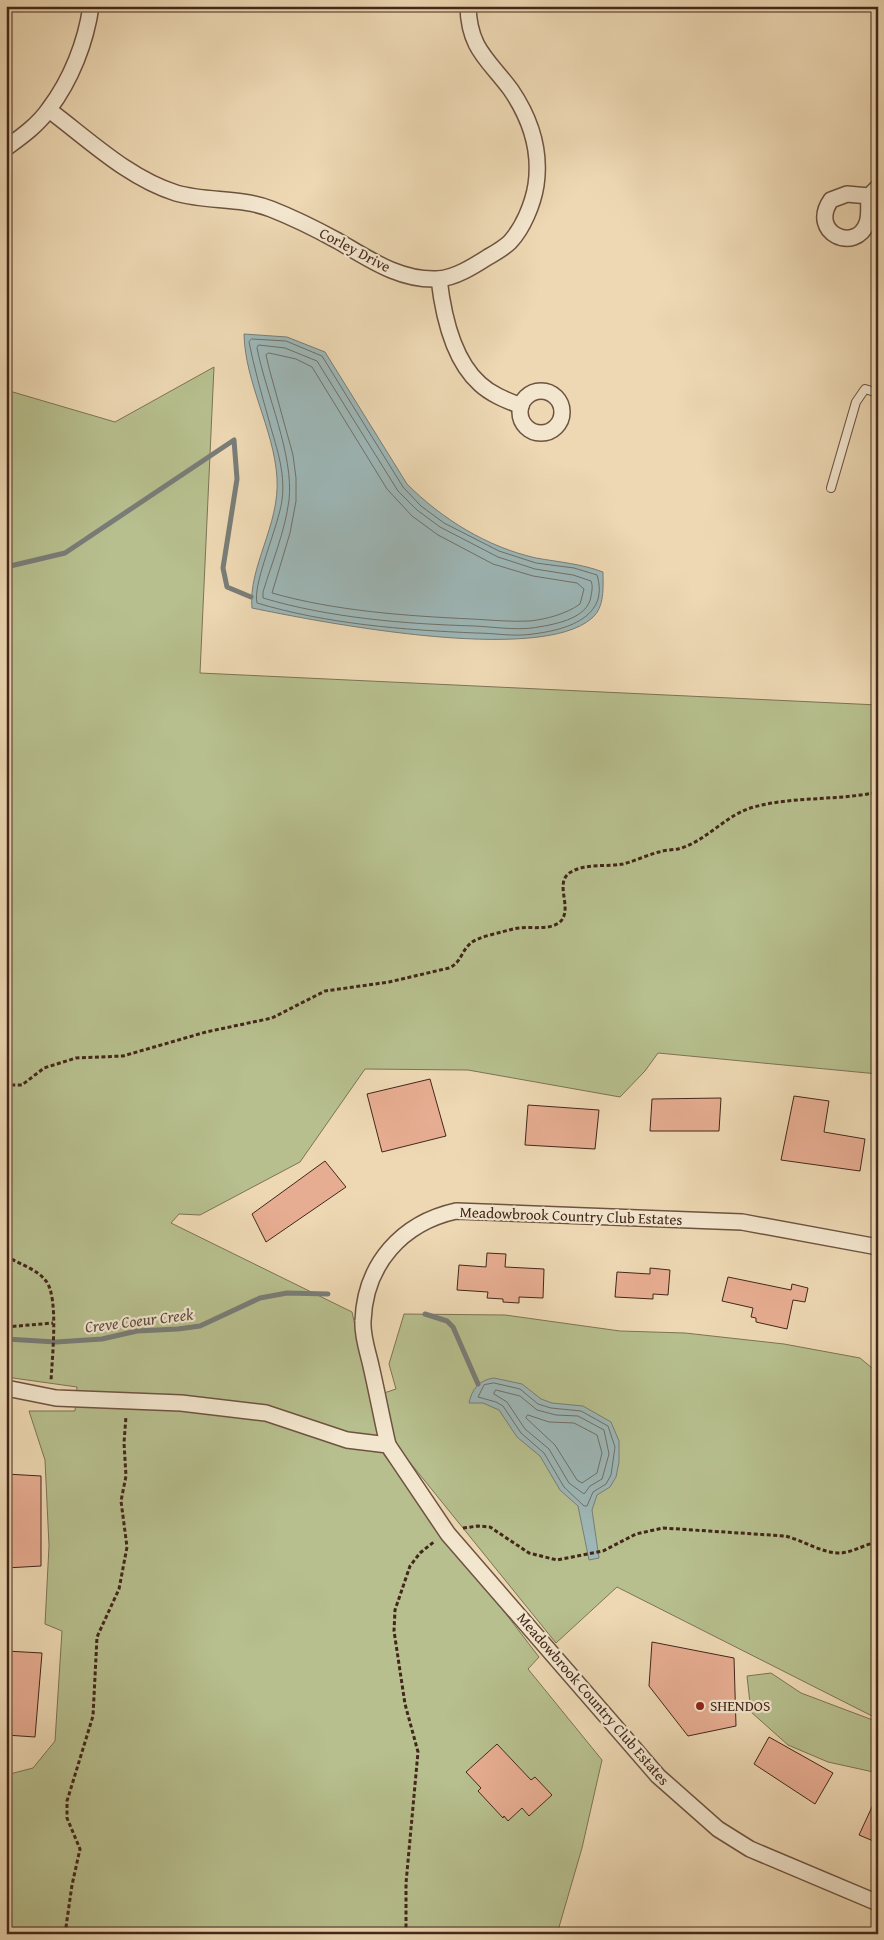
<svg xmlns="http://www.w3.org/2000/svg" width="884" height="1940" viewBox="0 0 884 1940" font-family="'Gentium Book Plus',serif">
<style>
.green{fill:#b7bf8e;stroke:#7d7354}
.water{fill:#9db7b7;stroke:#797d78}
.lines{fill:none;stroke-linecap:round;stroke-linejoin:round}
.shore{stroke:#706f68;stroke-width:1}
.stream{stroke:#797d78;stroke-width:5}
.building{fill:#e7ad92;stroke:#43271a}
.lane-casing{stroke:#6e5340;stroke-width:10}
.street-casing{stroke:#6e5340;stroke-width:18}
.path{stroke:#43271a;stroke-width:3;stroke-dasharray:4 2.5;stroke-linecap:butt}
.lane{stroke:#f3e6ce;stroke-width:8}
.street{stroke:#f3e6ce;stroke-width:15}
.poi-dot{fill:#8f2418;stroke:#f3e6ce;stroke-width:2}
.labels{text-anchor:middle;stroke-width:4.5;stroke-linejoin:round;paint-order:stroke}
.street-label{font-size:15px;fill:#43271a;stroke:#f3e6ce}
.poi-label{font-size:15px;fill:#43271a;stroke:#f3e6ce;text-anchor:start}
.water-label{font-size:16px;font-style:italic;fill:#5a4b41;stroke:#f3e6ce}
</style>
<rect width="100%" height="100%" fill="#edd8b3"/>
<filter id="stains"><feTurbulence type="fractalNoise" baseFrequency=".004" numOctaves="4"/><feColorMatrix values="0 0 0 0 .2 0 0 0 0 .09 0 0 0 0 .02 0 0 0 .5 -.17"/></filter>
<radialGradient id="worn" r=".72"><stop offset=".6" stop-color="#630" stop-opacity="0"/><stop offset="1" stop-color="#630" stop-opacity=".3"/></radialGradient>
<g class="green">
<polygon points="214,367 200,673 878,705 878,1074 658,1053 645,1071 620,1097 468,1070 365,1069 300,1162 200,1215 179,1214 171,1223 352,1312 384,1455 539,1657 528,1669 602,1760 582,1848 557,1934 6,1934 6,1775 33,1768 55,1741 62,1631 45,1624 49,1546 45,1460 29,1411 75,1411 77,1387 6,1377 6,390 115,422"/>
<polygon points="404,1314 505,1315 620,1331 685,1333 784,1344 860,1358 878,1373 878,1719 617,1587 556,1643 395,1444 384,1393 396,1389 389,1364"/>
<polygon points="771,1673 801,1693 878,1722 878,1773 828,1762 788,1745 751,1712 747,1676"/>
</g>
<g class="water">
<path d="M244 334 287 337 325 352 407 484C442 519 487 547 536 558 559 562 582 564 603 572 603 587 605 607 592 618 540 665 320 622 252 608 248 567 280 525 277 478 274 429 245 383 244 334Z"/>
<path d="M494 1378 522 1384 541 1399 552 1403 583 1406 611 1422 619 1441V1462L616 1477 610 1487 597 1495 592 1510 599 1558 589 1560 578 1506 560 1490 540 1456 517 1437 499 1410 483 1403H469C472 1389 479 1380 494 1378Z"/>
</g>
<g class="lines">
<g class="shore">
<path d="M252 339 286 341 322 356 403 487 421 506 444 523 499 551 536 563 574 568 597 575C610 618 565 630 533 634 514 637 494 633 476 633 404 630 327 624 257 603 252 585 279 525 282 500 286 471 275 444 268 417 261 392 254 367 249 342Z"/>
<path d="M259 345 285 348 317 361 398 491 417 510 440 527 498 557 535 569 573 575 591 581C593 586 592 590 591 596 588 620 551 625 532 628 513 630 493 627 475 626 405 624 330 618 263 598V592C272 562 285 532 289 500 294 455 266 394 257 348Z"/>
<path d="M269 353 296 359 312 367 387 489 412 516 438 535 493 564 533 576 577 583 584 589 580 604C566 614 547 619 530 621 511 622 491 620 472 619 407 616 335 611 272 593L290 533 296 501V478L293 455 269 368 266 355Z"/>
<polygon points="494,1383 520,1389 538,1404 551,1408 581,1411 608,1426 615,1447 611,1475 606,1484 593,1492 587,1506 584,1506 564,1487 544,1453 521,1433 503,1406 496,1402 478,1397 484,1385"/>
<polygon points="496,1390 520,1396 537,1410 556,1415 578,1416 604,1430 609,1454 602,1479 590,1486 584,1494 569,1483 549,1449 525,1429 507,1402 494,1394"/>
<polygon points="528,1415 549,1422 574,1423 597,1435 602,1453 597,1473 582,1483 577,1480 555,1445 526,1418"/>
</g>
<g class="stream">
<polyline points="6,567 65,553 234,440 237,479 223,568 227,587 251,597"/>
<polyline points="425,1314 447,1321 453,1327 478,1384"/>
<polyline points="6,1339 56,1342 102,1339 137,1331 178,1329 200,1326 260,1298 287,1293 328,1294"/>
</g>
</g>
<g class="building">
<polygon points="430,1079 446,1136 382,1152 367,1094"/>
<polygon points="794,1096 829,1101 824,1132 865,1139 860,1171 781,1160"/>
<polygon points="721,1098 719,1131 650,1131 652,1099"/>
<polygon points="528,1105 599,1110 595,1149 525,1145"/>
<polygon points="325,1161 346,1187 266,1242 252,1214"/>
<polygon points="487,1253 506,1254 505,1267 544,1269 543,1298 519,1297 519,1303 503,1302 503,1299 487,1298 488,1292 457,1290 459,1265 486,1267"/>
<polygon points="650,1268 670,1270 668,1295 653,1294 653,1299 615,1297 617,1272 650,1274"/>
<polygon points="728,1277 791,1290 792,1284 808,1288 805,1302 793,1300 787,1329 756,1322 756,1318 751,1317 753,1308 722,1301"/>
<polygon points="6,1474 41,1476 41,1566 6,1568"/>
<polygon points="652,1642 734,1658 736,1726 688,1736 649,1686"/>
<polygon points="6,1651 42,1653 35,1737 6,1735"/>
<polygon points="769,1737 833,1773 815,1804 754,1764"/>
<polygon points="497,1744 531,1780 535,1777 552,1795 529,1816 522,1808 508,1821 504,1816 503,1818 478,1791 481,1788 466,1772"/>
<polygon points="878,1794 878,1843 859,1835"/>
</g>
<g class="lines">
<g class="lane-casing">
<polyline id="lane" points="831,488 856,402 865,389 878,393"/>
</g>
<g class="street-casing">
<g id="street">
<path d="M49 110C88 139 128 178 176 193 207 202 241 197 271 209 294 218 316 229 338 241 369 259 400 281 438 279 455 278 474 266 488 257 495 253 504 248 510 242 523 228 533 204 536 185 541 151 530 118 511 90 488 59 469 49 468 6"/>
<path d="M6 148C21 137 38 125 49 109 71 80 86 42 91 6"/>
<path d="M869 196 847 194 831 200C808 233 856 254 867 223 870 215 868 205 869 196L878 187"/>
<path d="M439 279C443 314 453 360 480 384 492 395 506 400 521 406"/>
<circle cx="541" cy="412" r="21"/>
<polyline points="6,1388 56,1398 181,1403 266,1413 347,1440 388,1445 448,1534 658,1776 718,1829 750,1849 878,1903"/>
<path d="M388 1445C382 1419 377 1392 371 1366 368 1352 362 1336 363 1321 365 1264 402 1223 456 1211L742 1222 878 1247"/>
</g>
</g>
<g class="path">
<path d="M6 1082 9 1085H22L44 1068 76 1058 123 1056 206 1032 272 1018 325 991 389 982 449 968C462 962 461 951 471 943 477 937 503 932 513 929 527 925 550 932 561 921 573 907 553 882 571 872 586 863 607 867 623 864 635 861 647 855 659 852 665 850 672 850 678 849 706 842 726 814 754 807 794 796 837 801 878 792"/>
<path d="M6 1256C19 1264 37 1269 46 1281 59 1297 52 1359 51 1381"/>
<polyline points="6,1327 53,1323"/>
<path d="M463 1528 478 1526 490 1527 529 1553 557 1560 603 1551 636 1534 663 1528 785 1536C803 1540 823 1554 841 1553 854 1552 865 1544 878 1542"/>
<polyline points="65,1934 72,1885 80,1849 67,1818 67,1801 93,1716 97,1637 119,1589 127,1547 121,1501 126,1476 124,1443 126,1416"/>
<polyline points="406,1934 406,1883 418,1752 405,1704 394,1631 395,1610 410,1566 420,1553 435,1541"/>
</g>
<use href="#lane" class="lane"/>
<use href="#street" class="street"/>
</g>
<circle class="poi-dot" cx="700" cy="1706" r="5"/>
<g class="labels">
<g class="street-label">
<text transform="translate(355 250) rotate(28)" y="5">Corley Drive</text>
<text transform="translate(571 1216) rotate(2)" y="5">Meadowbrook Country Club Estates</text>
<text transform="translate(593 1699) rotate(49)" y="5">Meadowbrook Country Club Estates</text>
</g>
<g class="poi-label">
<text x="710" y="1711">SHENDOS</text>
</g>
<g class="water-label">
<text transform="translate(139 1320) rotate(-7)" y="6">Creve Coeur Creek</text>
</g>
</g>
<rect width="884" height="1940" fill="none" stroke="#edd8b3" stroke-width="25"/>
<rect x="8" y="8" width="869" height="1925" fill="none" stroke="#43271a" stroke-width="2.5"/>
<rect x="12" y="12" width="859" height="1915" fill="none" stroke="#43271a"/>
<rect width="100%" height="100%" filter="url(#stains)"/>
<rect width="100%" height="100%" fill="url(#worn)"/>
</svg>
